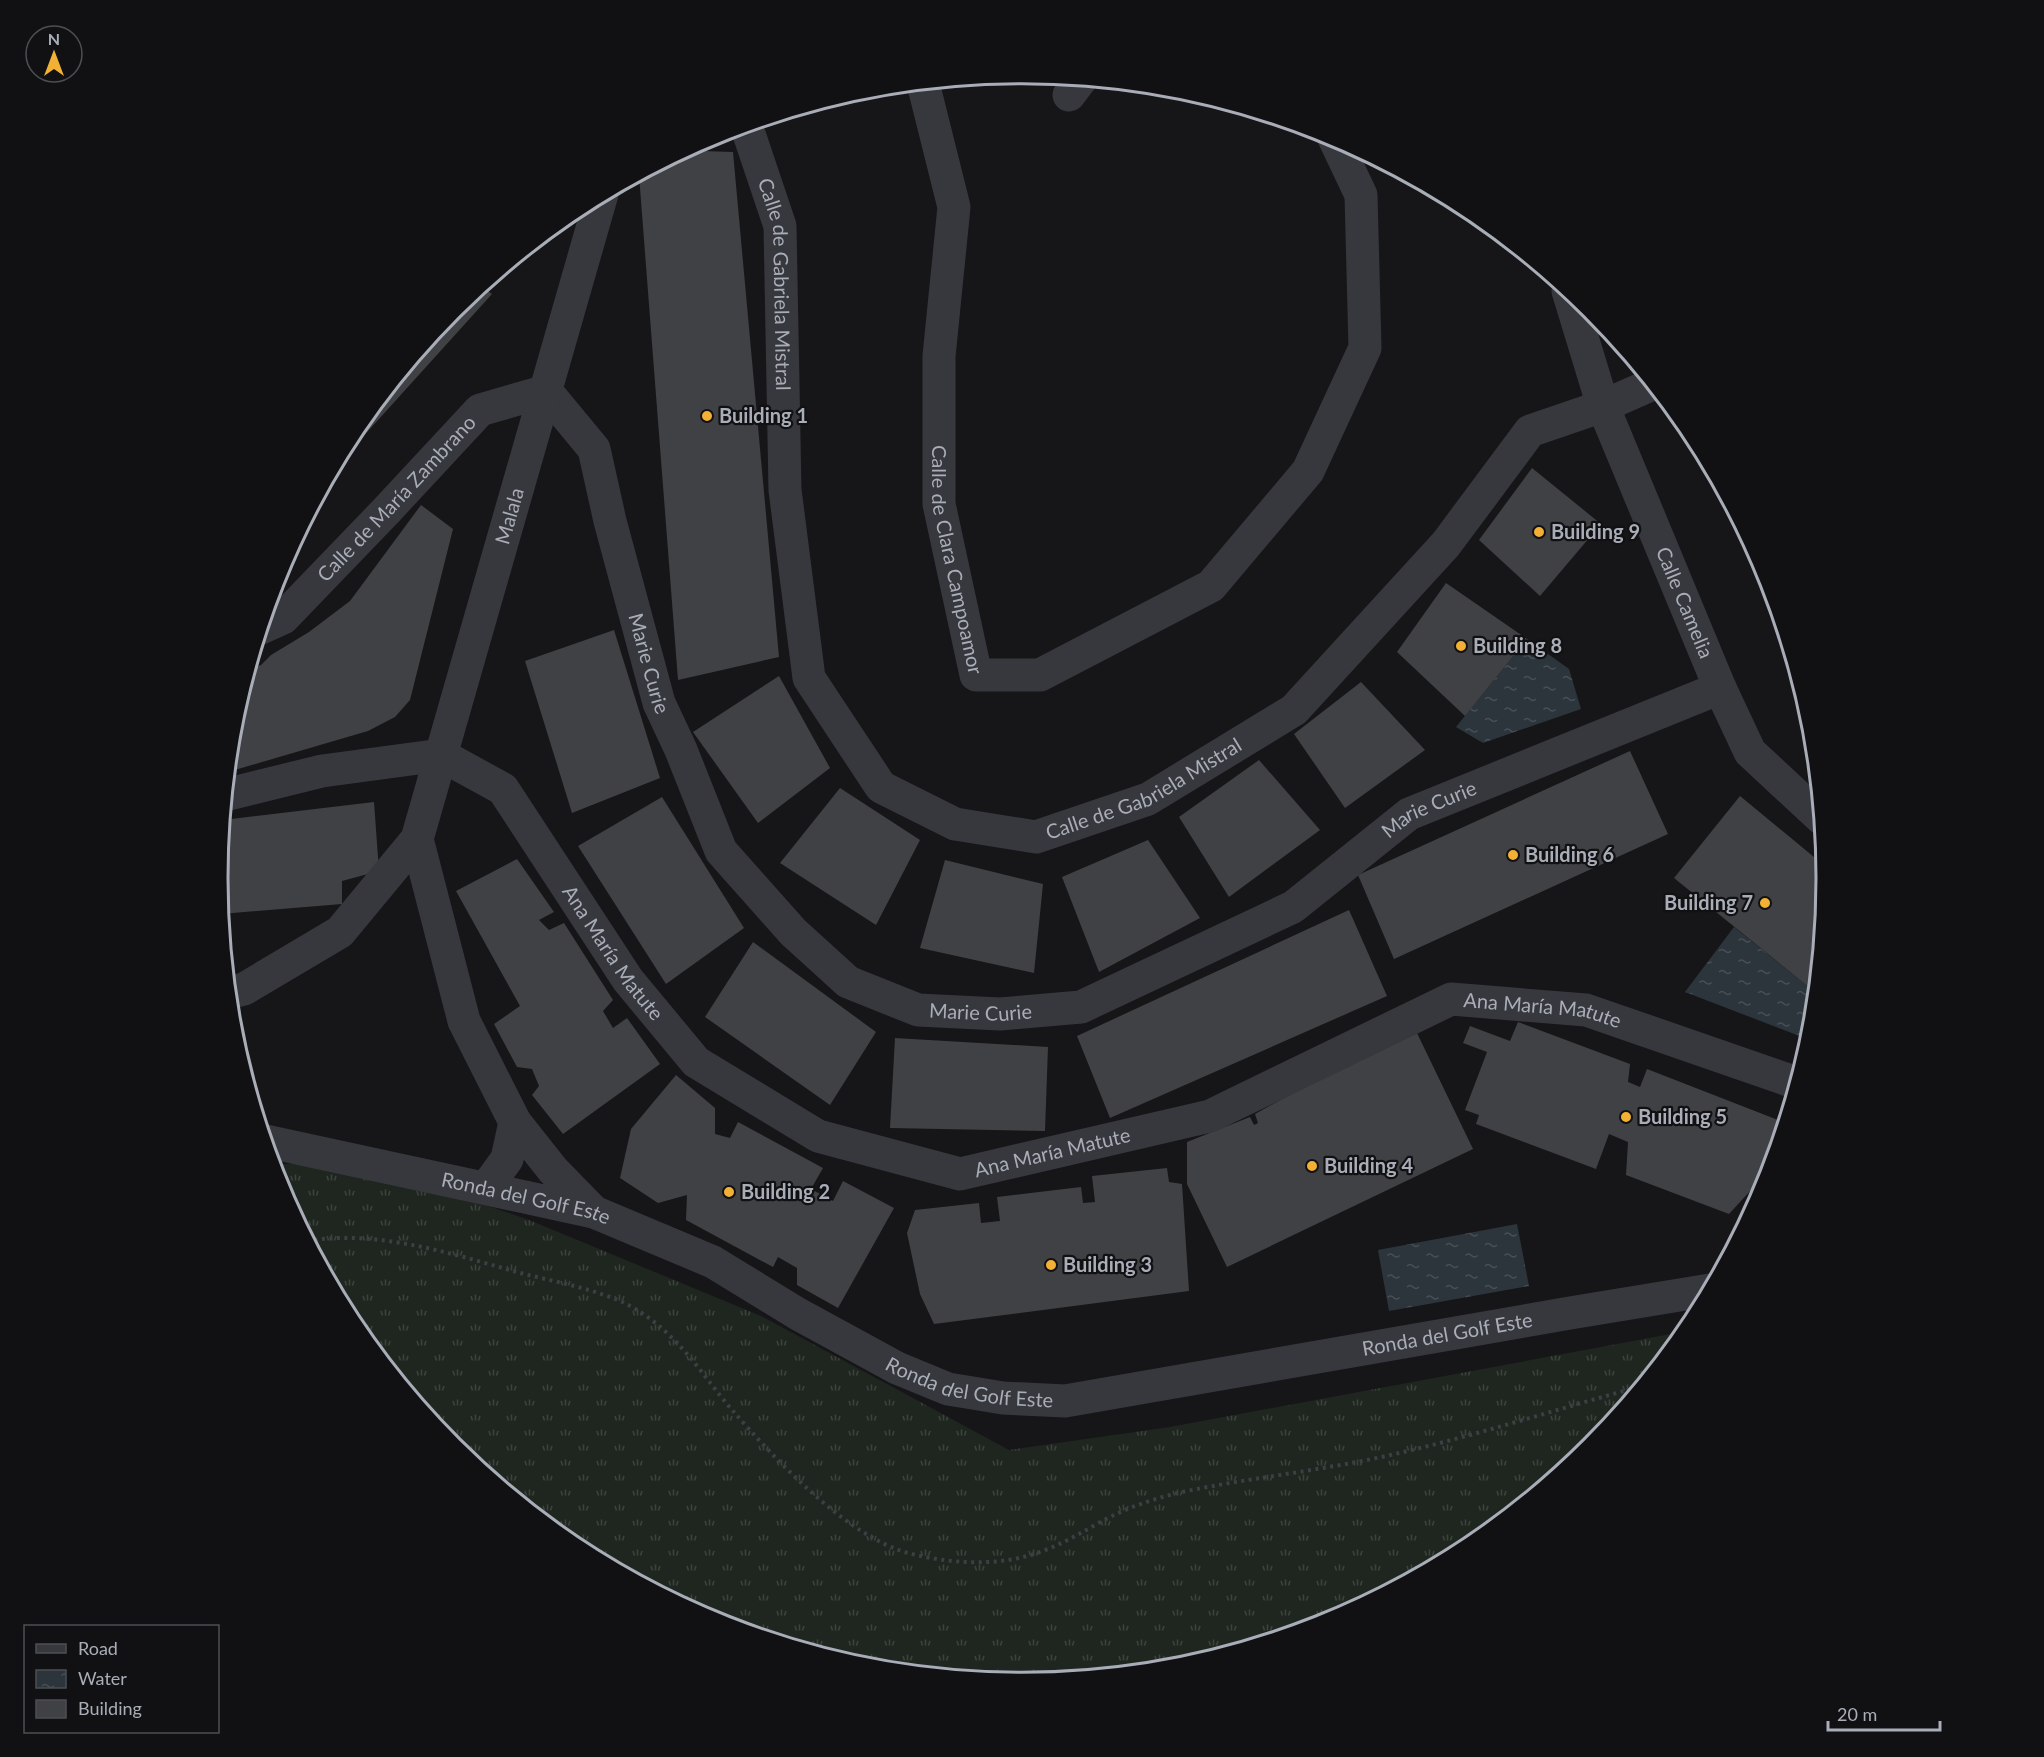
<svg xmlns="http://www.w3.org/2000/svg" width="2044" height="1757" viewBox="0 0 2044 1757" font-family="Lato,sans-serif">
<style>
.grass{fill:url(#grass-tufts)}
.water{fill:url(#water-ripples)}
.building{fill:#404145}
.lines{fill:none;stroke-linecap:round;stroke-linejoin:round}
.path{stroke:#3d3f44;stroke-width:4;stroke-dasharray:3 4.5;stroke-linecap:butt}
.minor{stroke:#37383d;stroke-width:33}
.poi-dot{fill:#f2b134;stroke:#111113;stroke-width:2}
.labels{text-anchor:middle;stroke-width:4.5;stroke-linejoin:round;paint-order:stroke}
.street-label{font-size:20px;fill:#a8adb8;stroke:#111113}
.poi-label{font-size:20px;font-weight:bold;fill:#a8adb8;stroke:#111113;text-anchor:start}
.rim{fill:none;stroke:#a8adb8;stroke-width:3}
</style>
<defs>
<pattern id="grass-tufts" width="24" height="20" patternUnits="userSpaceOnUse" patternTransform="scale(1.5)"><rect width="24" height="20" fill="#1e261f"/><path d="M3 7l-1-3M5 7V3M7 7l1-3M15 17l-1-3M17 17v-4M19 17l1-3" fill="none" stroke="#3c433d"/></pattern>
<pattern id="water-ripples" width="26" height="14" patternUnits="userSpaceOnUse" patternTransform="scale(1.5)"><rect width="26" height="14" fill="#2c353c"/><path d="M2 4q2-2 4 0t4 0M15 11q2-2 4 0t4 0" fill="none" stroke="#485056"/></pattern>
</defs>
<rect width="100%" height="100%" fill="#161618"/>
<polygon class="grass" points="271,1164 368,1164 529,1220 761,1316 1009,1450 1170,1427 1687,1331 1591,1448 1469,1548 1330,1622 1179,1668 1022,1683 865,1668 714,1622 574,1548 453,1447 352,1325 278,1186"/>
<g class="water">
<polygon points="1527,639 1569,669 1581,709 1483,743 1456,727"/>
<polygon points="1734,927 1816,993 1810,1040 1685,992"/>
<polygon points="1517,1224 1529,1286 1389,1311 1378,1250"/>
</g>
<g class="building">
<polygon points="702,141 703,151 733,152 779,657 678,680 639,175"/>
<polygon points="481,286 492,294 331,472 353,431 453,309"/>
<polygon points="1532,468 1601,524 1540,596 1479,540"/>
<polygon points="421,505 453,529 410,700 395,717 368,731 228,772 233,721 248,670 261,665 271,655 309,632 350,601"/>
<polygon points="1446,583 1527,639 1465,716 1397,652"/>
<polygon points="614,630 660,778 572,813 525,661"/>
<polygon points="779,676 830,768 758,823 693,732"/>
<polygon points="1361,682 1425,750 1345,808 1294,734"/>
<polygon points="1630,751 1668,834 1394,959 1358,875"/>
<polygon points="1259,760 1320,830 1229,897 1179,817"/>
<polygon points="840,788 920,840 876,925 780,863"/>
<polygon points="1740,796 1826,867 1827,879 1816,993 1674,878"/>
<polygon points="662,797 744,928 666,984 578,846"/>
<polygon points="374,802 379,871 342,881 342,904 221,914 217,878 223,820"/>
<polygon points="1148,840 1200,918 1099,972 1062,877"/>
<polygon points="517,859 554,912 539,920 549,930 564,923 613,1000 603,1011 613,1028 627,1018 660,1064 563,1134 532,1095 539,1086 532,1069 517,1067 494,1024 520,1006 456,891"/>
<polygon points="945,860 1043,884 1034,973 920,948"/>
<polygon points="1349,910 1387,996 1110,1118 1077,1036"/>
<polygon points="753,942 876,1032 830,1105 705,1017"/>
<polygon points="1518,1022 1630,1064 1628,1082 1640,1087 1647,1069 1778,1120 1778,1139 1780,1139 1764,1189 1752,1189 1729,1214 1626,1175 1628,1142 1609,1134 1596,1169 1476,1124 1479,1115 1465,1110 1487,1052 1463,1043 1470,1026 1510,1041"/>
<polygon points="1416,1031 1473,1149 1227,1267 1187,1184 1187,1142 1250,1117 1254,1125 1258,1123 1255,1114 1338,1068"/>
<polygon points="895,1038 1048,1047 1045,1131 890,1128"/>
<polygon points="676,1075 715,1108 715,1134 730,1138 738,1122 823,1168 811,1189 833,1201 843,1181 894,1208 838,1308 797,1285 797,1268 778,1257 773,1267 686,1220 687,1195 658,1203 620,1178 631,1129"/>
<polygon points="1167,1168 1169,1182 1182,1184 1189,1291 934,1324 920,1294 907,1233 915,1210 979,1203 981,1223 1000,1221 997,1197 1081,1187 1083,1203 1095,1202 1092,1176"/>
</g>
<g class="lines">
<path class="path" d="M307 1241C380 1229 455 1255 524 1274 553 1281 583 1287 610 1297 633 1305 654 1320 671 1337 694 1359 712 1387 733 1411 775 1459 846 1536 908 1553 950 1564 999 1567 1040 1552 1063 1544 1084 1531 1106 1519 1129 1507 1156 1498 1182 1492 1249 1478 1318 1471 1386 1456 1472 1437 1557 1409 1642 1386"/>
<g class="minor">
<path id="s1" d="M923 83 954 207 939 356V504L976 675H1040L1211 586 1308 471 1365 348 1361 195 1333 136"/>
<polyline points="1069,95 1081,79"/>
<path id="s2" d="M746 125 780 226 785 490 809 678 881 787 955 824 1036 837 1148 799 1294 710 1446 544 1530 431 1603 406 1653 384"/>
<path id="s3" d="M1568 291 1603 406 1720 688 1750 752 1821 818"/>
<path id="s4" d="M261 628 283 618 387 510 480 410 546 391 594 449 610 521 659 703 681 750 721 851 793 932 848 982 918 1010 1000 1014 1081 1007 1293 907 1409 814 1720 688"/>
<path id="s5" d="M225 795 322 771 441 755 503 789 628 980 696 1062 818 1136 960 1174 1210 1116 1451 999 1586 1010 1797 1083"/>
<path id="s6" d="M417 839 602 194"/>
<polyline points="228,993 244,989 340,932 417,839 464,1021 515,1122 553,1170 594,1212"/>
<path id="s7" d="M265 1141 594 1212 713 1262 798 1314 897 1368 948 1389 1003 1398 1065 1401 1570 1313 1710 1290"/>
<polyline points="486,1188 507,1159 515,1122"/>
</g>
</g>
<g class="poi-dot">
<circle cx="707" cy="416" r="6"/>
<circle cx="1539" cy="532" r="6"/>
<circle cx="1461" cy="646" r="6"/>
<circle cx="1513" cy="855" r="6"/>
<circle cx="1765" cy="903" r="6"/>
<circle cx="1626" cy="1117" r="6"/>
<circle cx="1312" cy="1166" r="6"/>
<circle cx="729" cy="1192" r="6"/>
<circle cx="1051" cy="1265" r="6"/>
</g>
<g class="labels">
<g class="street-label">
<text dy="7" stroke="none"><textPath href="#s2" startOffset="164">Calle de Gabriela Mistral</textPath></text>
<text dy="7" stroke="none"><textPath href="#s4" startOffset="189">Calle de María Zambrano</textPath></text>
<text dy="7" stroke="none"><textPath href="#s6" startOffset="336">Malala</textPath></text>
<text dy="7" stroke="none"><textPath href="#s1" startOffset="483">Calle de Clara Campoamor</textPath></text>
<text dy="7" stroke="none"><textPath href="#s3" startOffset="333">Calle Camelia</textPath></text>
<text dy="7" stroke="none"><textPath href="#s4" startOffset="676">Marie Curie</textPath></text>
<text dy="7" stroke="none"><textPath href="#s2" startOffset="974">Calle de Gabriela Mistral</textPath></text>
<text dy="7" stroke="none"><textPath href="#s4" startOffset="1702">Marie Curie</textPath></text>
<text dy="7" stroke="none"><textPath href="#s5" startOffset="488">Ana María Matute</textPath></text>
<text dy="7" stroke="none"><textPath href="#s4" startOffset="1198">Marie Curie</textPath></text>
<text dy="7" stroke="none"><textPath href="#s5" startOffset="1532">Ana María Matute</textPath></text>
<text dy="7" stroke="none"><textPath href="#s5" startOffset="1010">Ana María Matute</textPath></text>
<text dy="7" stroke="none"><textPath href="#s7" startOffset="267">Ronda del Golf Este</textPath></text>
<text dy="7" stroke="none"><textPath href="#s7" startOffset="1239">Ronda del Golf Este</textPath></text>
<text dy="7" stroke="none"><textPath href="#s7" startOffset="753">Ronda del Golf Este</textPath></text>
</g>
<g class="poi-label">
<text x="719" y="423">Building 1</text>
<text x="1551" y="539">Building 9</text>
<text x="1473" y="653">Building 8</text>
<text x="1525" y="862">Building 6</text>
<text x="1753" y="910" text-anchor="end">Building 7</text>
<text x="1638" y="1124">Building 5</text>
<text x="1324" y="1173">Building 4</text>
<text x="741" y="1199">Building 2</text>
<text x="1063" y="1272">Building 3</text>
</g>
</g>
<path d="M0 0H2044V1757H0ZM228 878a794 794 0 1 1 1588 0a794 794 0 1 1-1588 0Z" fill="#111113" fill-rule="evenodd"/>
<path class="rim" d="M228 878a794 794 0 1 1 1588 0a794 794 0 1 1-1588 0Z"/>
<rect x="24" y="1625" width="195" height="108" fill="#111113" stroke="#4d4f55" stroke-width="1.5"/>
<rect x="36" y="1644" width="30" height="9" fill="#37383d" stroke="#4d4f55" stroke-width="1.5"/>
<text x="78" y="1655" font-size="18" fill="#a8adb8">Road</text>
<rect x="36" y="1670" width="30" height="18" fill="url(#water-ripples)" stroke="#4d4f55" stroke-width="1.5"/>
<text x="78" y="1685" font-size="18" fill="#a8adb8">Water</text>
<rect x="36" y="1700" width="30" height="18" fill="#404145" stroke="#4d4f55" stroke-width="1.5"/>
<text x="78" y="1715" font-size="18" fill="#a8adb8">Building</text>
<g transform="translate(54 54)"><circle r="28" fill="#111113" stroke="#4d4f55" stroke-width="1.5"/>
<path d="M0-4.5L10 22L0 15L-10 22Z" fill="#f2b134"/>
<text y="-9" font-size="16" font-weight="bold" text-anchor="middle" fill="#a8adb8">N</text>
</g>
<path d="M1828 1721v9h112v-9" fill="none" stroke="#a8adb8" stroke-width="3"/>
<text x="1837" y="1721" font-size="18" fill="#a8adb8" stroke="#111113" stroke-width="4.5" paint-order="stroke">20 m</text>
</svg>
